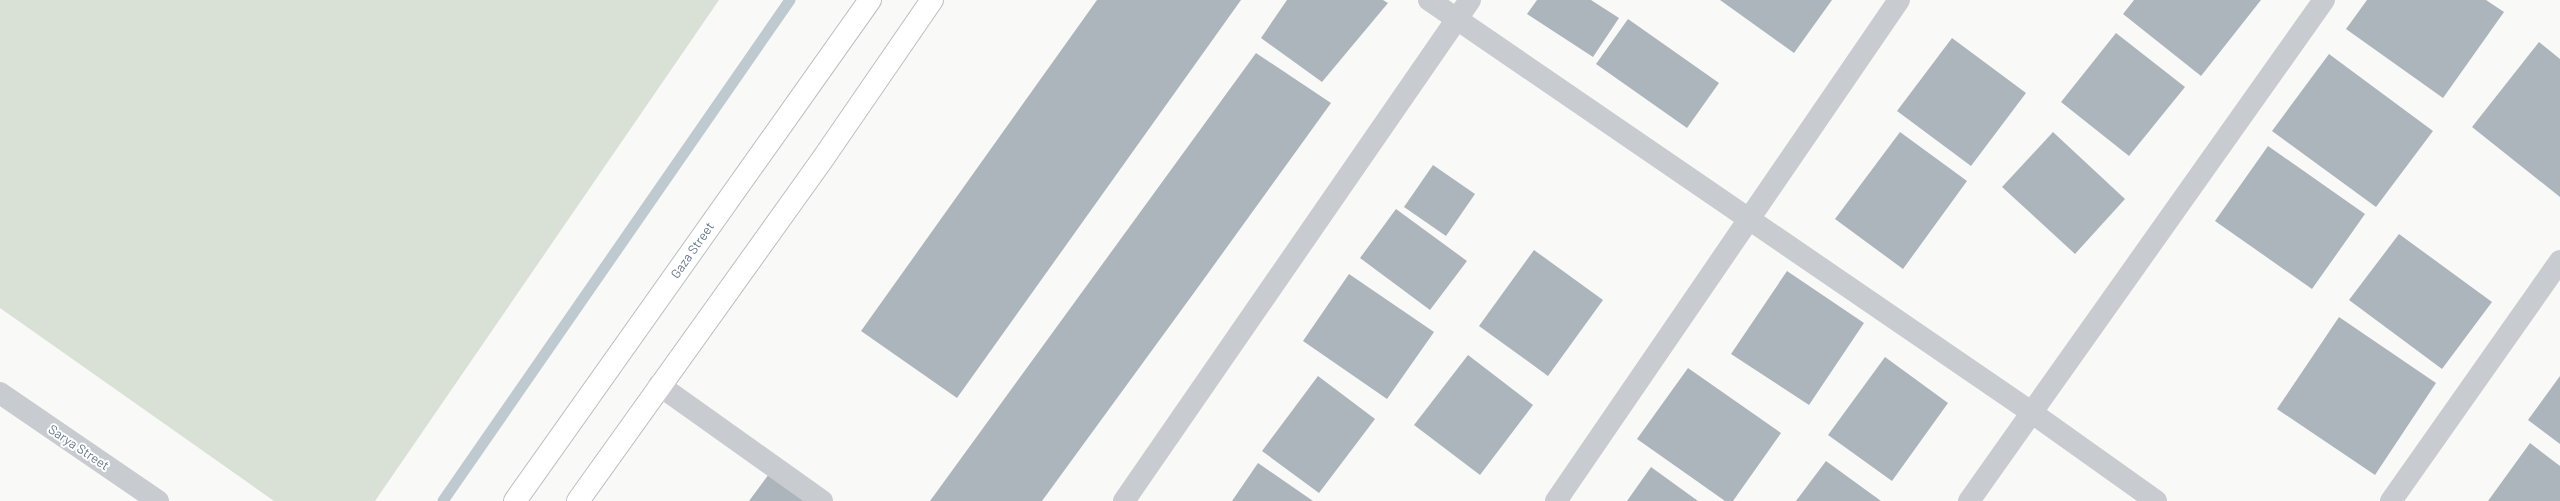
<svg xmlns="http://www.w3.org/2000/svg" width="2560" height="501" viewBox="0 0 2560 501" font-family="Barlow,sans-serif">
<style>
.green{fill:#d9e0d6}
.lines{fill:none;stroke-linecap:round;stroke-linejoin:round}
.stream{stroke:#bfcad0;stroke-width:11}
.building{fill:#adb5bc}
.secondary-casing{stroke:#babec4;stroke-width:24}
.minor{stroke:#c8cbcf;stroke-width:22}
.tertiary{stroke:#c8cbcf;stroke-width:22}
.secondary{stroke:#fff;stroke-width:22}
.labels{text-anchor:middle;stroke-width:4;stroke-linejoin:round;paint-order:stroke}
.street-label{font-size:13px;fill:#67778a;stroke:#fff}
</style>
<rect width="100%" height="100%" fill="#f9faf7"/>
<polygon class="green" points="0,0 719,0 375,501 274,501 0,308"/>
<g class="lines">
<polyline class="stream" points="443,501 790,0"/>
</g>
<g class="building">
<polygon points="1097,0 1241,0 957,398 861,331"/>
<polygon points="1287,0 1383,0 1388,3 1322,82 1261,38"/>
<polygon points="1537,0 1591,0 1619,18 1593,57 1527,14"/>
<polygon points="1720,0 1832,0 1794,53"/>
<polygon points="2134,0 2261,0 2201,76 2123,14"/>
<polygon points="2367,0 2486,0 2504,12 2443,98 2346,29"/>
<polygon points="1628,19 1719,83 1687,128 1596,64"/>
<polygon points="2116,33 2185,87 2129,156 2061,102"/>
<polygon points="1952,38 2026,93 1971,166 1897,111"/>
<polygon points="2539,42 2560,59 2560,197 2472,127"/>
<polygon points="1256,53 1331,103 1196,290 1042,501 930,501"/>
<polygon points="2329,54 2433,131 2376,207 2272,131"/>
<polygon points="1900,132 1967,181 1903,269 1835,219"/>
<polygon points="2053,132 2125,199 2075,254 2002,187"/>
<polygon points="2268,146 2365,214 2312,289 2215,221"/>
<polygon points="1433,165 1475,194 1446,236 1404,207"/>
<polygon points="1396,209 1467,261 1430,310 1360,258"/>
<polygon points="2399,234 2492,302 2442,369 2349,300"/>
<polygon points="1534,250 1603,300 1548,376 1479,326"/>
<polygon points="1787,271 1864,323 1809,405 1731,354"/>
<polygon points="1349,274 1434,332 1387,399 1303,341"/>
<polygon points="2339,317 2436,383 2375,475 2277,409"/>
<polygon points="1468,355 1533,405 1480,475 1414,425"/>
<polygon points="1885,357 1948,403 1892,481 1828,435"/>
<polygon points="1688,368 1781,433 1733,501 1725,501 1637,439"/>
<polygon points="1318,376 1375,419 1319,493 1262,451"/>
<polygon points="2560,376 2560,444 2528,420"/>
<polygon points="2530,443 2560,466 2560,501 2488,501"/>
<polygon points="1826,461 1881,501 1796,501"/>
<polygon points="1258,463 1313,501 1232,501"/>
<polygon points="1651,467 1698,501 1627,501"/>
<polygon points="769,474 806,501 749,501"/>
</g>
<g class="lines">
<g class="secondary-casing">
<g id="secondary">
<polyline points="515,501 870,0"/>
<polyline points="578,501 822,160 932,0"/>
</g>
</g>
<g class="minor">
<polyline points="1429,0 2031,412 2156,501"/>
<polyline points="659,385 822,501"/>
<polyline points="1124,501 1470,0"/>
<polyline points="1556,501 1899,0"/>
<polyline points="1969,501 2324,0"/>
<polyline points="2391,501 2560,261"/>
</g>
<polyline class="tertiary" points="0,393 158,501"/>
<use href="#secondary" class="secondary"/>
</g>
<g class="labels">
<g class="street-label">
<text transform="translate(692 250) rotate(-55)" y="5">Gaza Street</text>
<text transform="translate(79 447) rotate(34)" y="5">Sarya Street</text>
</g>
</g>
</svg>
